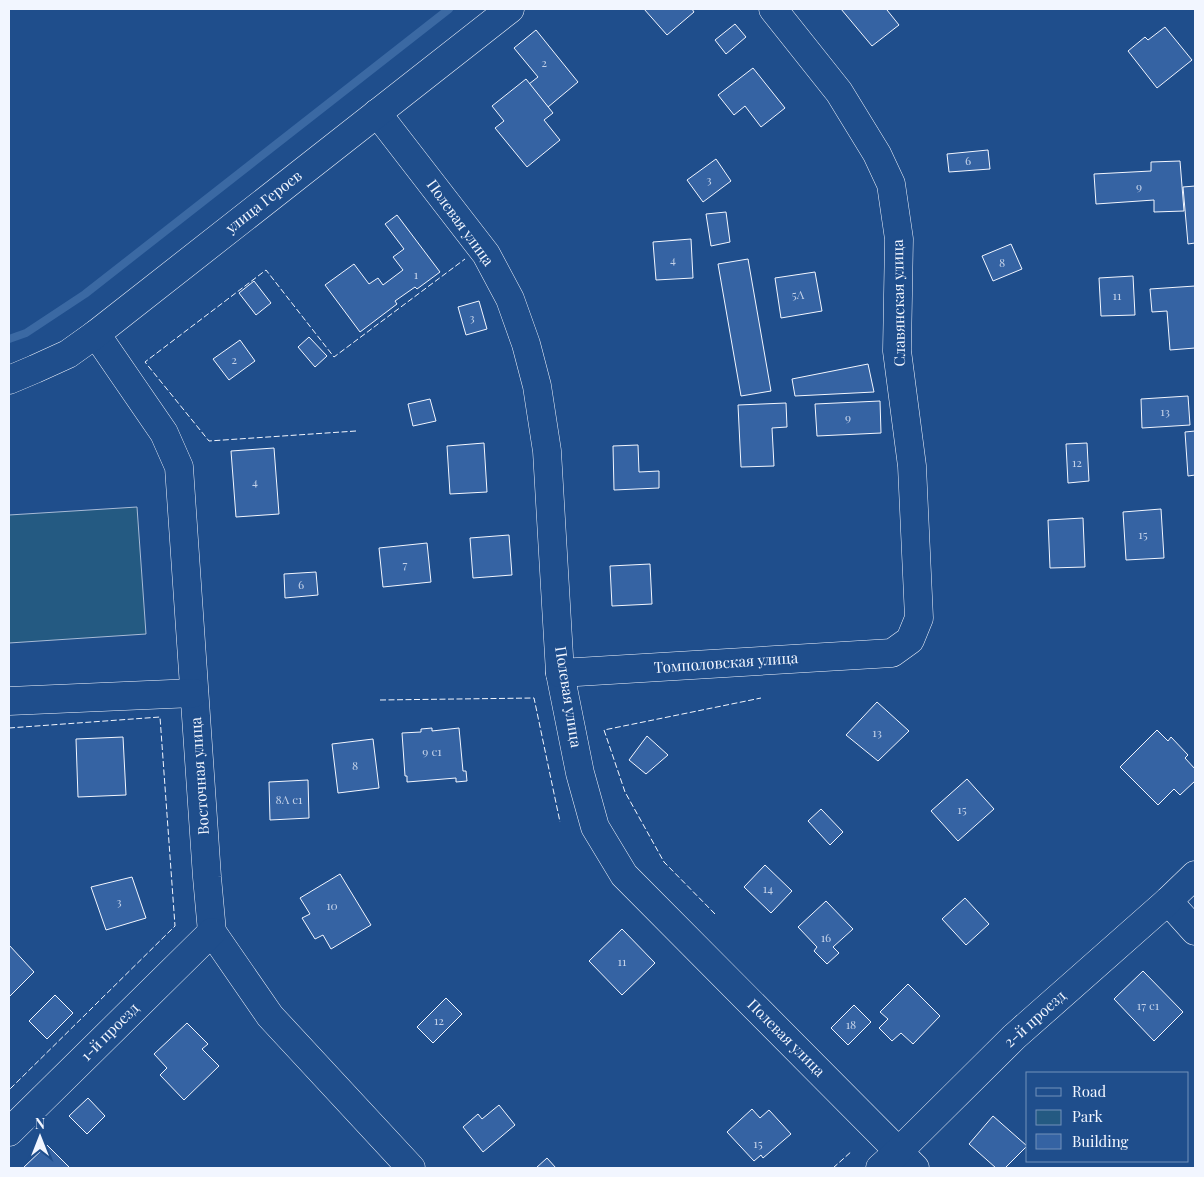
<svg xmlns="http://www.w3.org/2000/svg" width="1204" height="1177" viewBox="0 0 1204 1177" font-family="'Playfair Display',serif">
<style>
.green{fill:#245a82;stroke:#a8bbd7}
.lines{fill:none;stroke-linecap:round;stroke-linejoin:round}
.stream{stroke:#3b69a3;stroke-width:8}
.building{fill:#3563a3;stroke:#f2f6ff}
.minor-casing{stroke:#f2f6ff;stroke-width:29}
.minor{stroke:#1f4e8c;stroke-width:28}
.fence{stroke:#f2f6ff;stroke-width:1;stroke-dasharray:6 2.5;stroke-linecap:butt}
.labels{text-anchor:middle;stroke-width:4;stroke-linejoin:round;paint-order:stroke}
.number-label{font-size:12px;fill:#c3d1e8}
.street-label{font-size:15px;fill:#f2f6ff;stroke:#1f4e8c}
</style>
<rect width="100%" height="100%" fill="#1f4e8c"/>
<polygon class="green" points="137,507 146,634 9,643 9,515"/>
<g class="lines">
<polyline class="stream" points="9,339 26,333 85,294 449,9"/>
</g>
<g class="building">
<polygon points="644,9 692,9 694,12 667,35"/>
<polygon points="841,9 889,9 887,10 899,25 872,46"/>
<polygon points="735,24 746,37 726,54 715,40"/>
<polygon points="1165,27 1192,60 1157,88 1128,51 1145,37 1148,40"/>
<polygon points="536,30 578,82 548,107 529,84 538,77 514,48"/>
<polygon points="753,68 785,108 761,127 745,106 734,115 718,95"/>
<polygon points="526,79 553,113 544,120 560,140 527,167 495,128 504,121 492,106"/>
<polygon points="988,150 990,169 949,172 947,154"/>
<polygon points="716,159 731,181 703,202 687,180"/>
<polygon points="1180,161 1184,211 1154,212 1154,200 1096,204 1094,174 1151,171 1151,162"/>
<polygon points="1195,186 1195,243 1188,244 1183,187"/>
<polygon points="726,212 730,242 711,246 706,214"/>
<polygon points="397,215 440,272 417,289 415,287 395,301 397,304 360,332 325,285 354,264 369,284 378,278 383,285 403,270 393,257 404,249 385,224"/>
<polygon points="691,239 693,278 656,280 653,242"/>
<polygon points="1011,244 1022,269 993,281 982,256"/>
<polygon points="748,259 771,391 741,396 718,264"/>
<polygon points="815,272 822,311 781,318 775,278"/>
<polygon points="1133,276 1135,315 1101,316 1099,278"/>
<polygon points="254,281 271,303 256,315 239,293"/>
<polygon points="1195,286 1195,348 1170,350 1167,311 1152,312 1150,289"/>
<polygon points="479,301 487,329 466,335 458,307"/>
<polygon points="309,337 327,356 315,367 298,347"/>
<polygon points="240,340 255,361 229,380 213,359"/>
<polygon points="868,364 874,392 795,396 792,379"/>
<polygon points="1188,396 1190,425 1142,428 1141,399"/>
<polygon points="430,399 436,421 413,426 408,404"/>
<polygon points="880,401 881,433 817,436 815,404"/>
<polygon points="786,403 787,427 772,428 774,466 741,467 738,405"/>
<polygon points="1195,431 1195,475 1188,476 1185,432"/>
<polygon points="484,443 487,492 450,494 447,446"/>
<polygon points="1087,443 1089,481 1068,483 1066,444"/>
<polygon points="638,445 639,472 659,471 659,488 614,490 613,446"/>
<polygon points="274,448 279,514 236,517 231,451"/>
<polygon points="1161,509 1164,558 1126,560 1123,512"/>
<polygon points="1083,518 1085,567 1050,568 1048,520"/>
<polygon points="509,535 512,575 473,578 470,538"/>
<polygon points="427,543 431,582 383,587 379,548"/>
<polygon points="650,564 652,604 612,606 610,566"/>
<polygon points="316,572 318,595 285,598 284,574"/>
<polygon points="877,702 909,731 878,761 846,735"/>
<polygon points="432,728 432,731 459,728 463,771 466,771 467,781 456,782 456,778 407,782 407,776 405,776 402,733 421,732 421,729"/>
<polygon points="1157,730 1168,741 1171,737 1188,755 1185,758 1195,769 1195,781 1180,795 1174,789 1158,805 1120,767"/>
<polygon points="647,736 668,755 646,774 629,760"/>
<polygon points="123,737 126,795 78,797 76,739"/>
<polygon points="373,739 379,788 338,793 332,744"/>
<polygon points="967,779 994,809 958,841 931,811"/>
<polygon points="308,780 309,818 270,820 269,782"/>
<polygon points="821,809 843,832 830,845 808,821"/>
<polygon points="765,865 792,891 771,913 744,887"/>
<polygon points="340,874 371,925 331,949 323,935 315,939 302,918 310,914 300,898"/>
<polygon points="132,877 146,918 106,930 91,887"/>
<polygon points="965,898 989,924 966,945 942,919"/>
<polygon points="826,901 853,929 833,947 839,953 827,964 814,951 817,947 798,927"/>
<polygon points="622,929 655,963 622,995 589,961"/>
<polygon points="9,945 34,972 9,997"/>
<polygon points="1143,971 1183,1012 1154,1041 1114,999"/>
<polygon points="908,984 940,1016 913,1044 901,1033 892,1041 879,1028 888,1019 880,1012"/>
<polygon points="55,995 73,1013 47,1039 29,1021"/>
<polygon points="446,998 462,1014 433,1043 417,1027"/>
<polygon points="854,1005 871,1022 848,1045 831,1028"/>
<polygon points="187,1023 208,1044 202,1049 219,1066 184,1100 160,1075 167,1068 154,1054"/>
<polygon points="88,1098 105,1116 87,1134 69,1116"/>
<polygon points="499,1105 515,1125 483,1152 463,1127 478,1114 482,1119"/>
<polygon points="752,1109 760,1118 769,1110 791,1134 763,1158 761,1155 754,1161 727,1132"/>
<polygon points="993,1116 1027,1146 1005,1168 996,1168 969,1144"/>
<polygon points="47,1145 70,1168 23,1168"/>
<polygon points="547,1158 556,1168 536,1168"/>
</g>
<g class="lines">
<g class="minor-casing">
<g id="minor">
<polyline points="377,113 486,254 510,299 526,344 537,386 547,451 560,673 580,773 595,827 624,875 915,1168"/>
<polyline points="96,334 164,433 179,467 207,877 212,932 270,1016 411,1168"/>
<polyline points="9,380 35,369 68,354 96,334 510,9"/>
<polyline points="560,673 892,653 910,640 919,618 912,466 897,351 899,239 891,184 877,154 839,92 773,9"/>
<polyline points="9,701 194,693"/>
<polyline points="1168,901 1195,931"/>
<polyline points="9,1132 212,932"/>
<polyline points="880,1168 899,1151 1014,1037 1168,901 1195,875"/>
</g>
</g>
<use href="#minor" class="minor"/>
<g class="fence">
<polyline points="356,431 209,441 145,362 266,270 334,357 465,259"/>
<polyline points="380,700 534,698 560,822"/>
<polyline points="9,728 160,717 175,926 10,1089"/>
<polyline points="715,914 664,862 625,792 604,730 761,698"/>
<polyline points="833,1168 852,1151"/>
</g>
</g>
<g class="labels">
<g class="number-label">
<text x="544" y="67">2</text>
<text x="968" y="165">6</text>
<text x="709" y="184">3</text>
<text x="1139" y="191">9</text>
<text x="673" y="264">4</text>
<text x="1002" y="267">8</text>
<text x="416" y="279">1</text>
<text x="798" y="299">5А</text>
<text x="1117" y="300">11</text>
<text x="472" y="322">3</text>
<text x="234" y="364">2</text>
<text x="1165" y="416">13</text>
<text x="848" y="422">9</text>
<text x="1077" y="467">12</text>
<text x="255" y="486">4</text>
<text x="1143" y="539">15</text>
<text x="405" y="569">7</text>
<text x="301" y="589">6</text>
<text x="877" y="737">13</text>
<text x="432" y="756">9 с1</text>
<text x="355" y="770">8</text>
<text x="289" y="804">8А с1</text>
<text x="962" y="814">15</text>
<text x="768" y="893">14</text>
<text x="119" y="906">3</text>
<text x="332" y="910">10</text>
<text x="826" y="942">16</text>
<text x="622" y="966">11</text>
<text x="1148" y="1010">17 с1</text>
<text x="439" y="1025">12</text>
<text x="851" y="1029">18</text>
<text x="758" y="1148">15</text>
</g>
<g class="street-label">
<text transform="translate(264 202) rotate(-38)" y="5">улица Героев</text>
<text transform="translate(460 223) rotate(54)" y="5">Полевая улица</text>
<text transform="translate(899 303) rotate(-91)" y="5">Славянская улица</text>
<text transform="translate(726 663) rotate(-4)" y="5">Томполовская улица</text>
<text transform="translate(568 697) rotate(81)" y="5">Полевая улица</text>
<text transform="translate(200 776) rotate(-94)" y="5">Восточная улица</text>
<text transform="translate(1035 1019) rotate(-42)" y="5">2-й проезд</text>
<text transform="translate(110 1032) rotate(-45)" y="5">1-й проезд</text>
<text transform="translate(786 1038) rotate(45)" y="5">Полевая улица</text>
</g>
</g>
<rect width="1204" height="1177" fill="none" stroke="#f2f6ff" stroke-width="20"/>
<rect x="1026" y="1072" width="162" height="90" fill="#1f4e8c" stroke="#7391ba"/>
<rect x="1036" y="1088" width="25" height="8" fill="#1f4e8c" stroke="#7391ba"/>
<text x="1072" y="1097" font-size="15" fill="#f2f6ff">Road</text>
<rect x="1036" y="1110" width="25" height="15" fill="#245a82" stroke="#7391ba"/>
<text x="1072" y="1122" font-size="15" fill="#f2f6ff">Park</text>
<rect x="1036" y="1134" width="25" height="15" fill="#3563a3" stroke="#7391ba"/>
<text x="1072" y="1147" font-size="15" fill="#f2f6ff">Building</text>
<g transform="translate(40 1137)" stroke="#1f4e8c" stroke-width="4" paint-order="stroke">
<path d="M0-4L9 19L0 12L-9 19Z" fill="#f2f6ff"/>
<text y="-8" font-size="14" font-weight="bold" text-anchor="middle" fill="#f2f6ff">N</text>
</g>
</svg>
